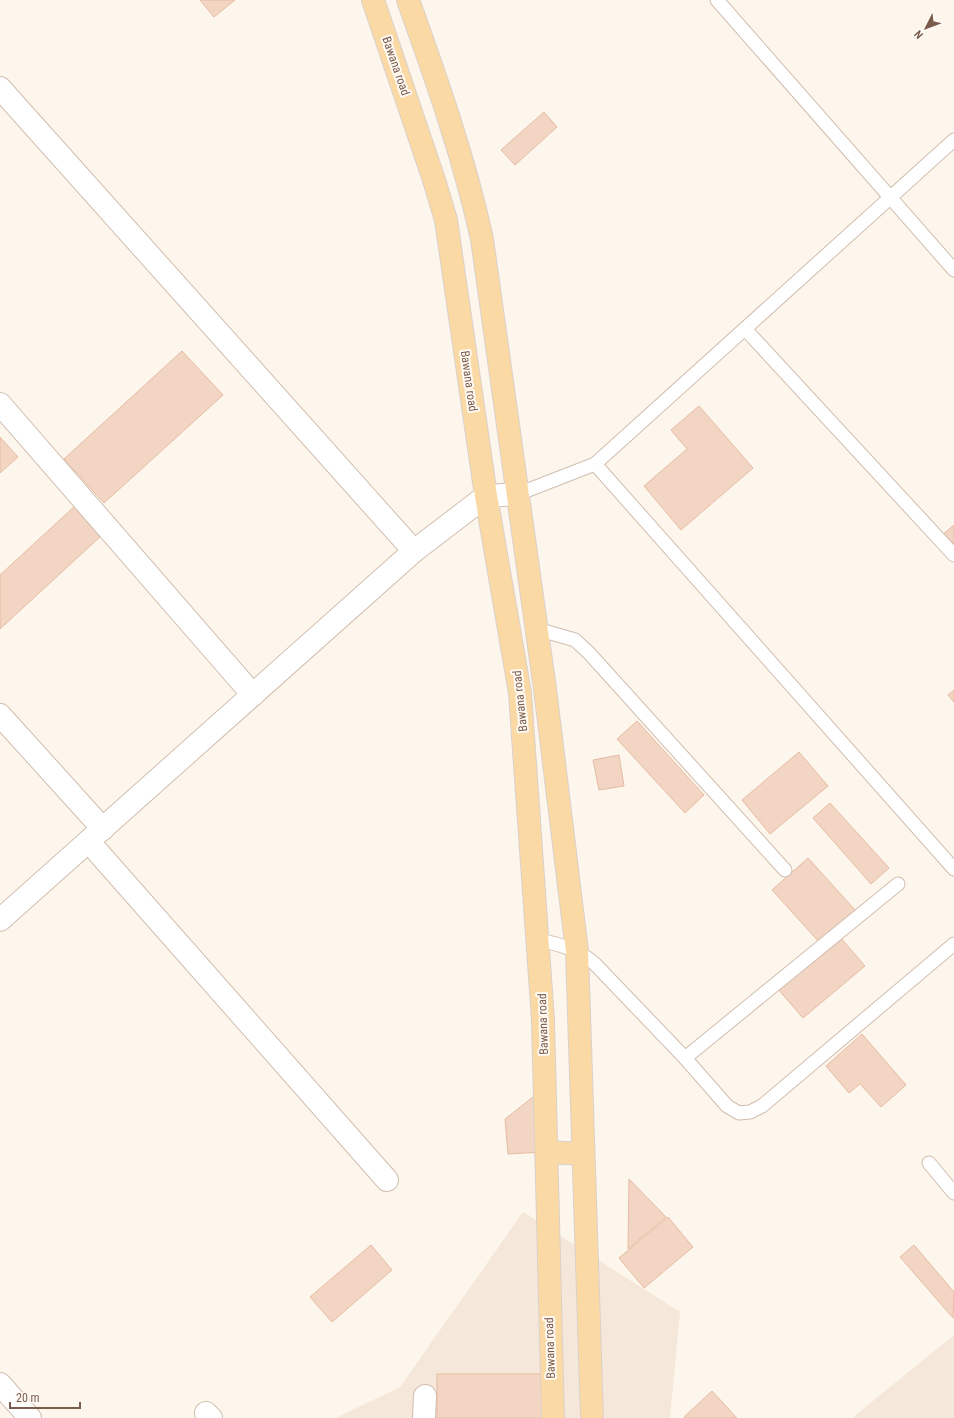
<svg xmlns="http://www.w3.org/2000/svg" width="954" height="1418" viewBox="0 0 954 1418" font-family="'Roboto Condensed',sans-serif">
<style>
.residential{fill:#f5e8da}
.building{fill:#f3d5c3;stroke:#e6bba3}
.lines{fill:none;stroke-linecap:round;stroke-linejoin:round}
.lane-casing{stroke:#d1beb0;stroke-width:15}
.street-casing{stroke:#d1beb0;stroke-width:24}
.primary-casing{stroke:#dad1cd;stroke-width:24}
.lane{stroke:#fff;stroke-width:13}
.street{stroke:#fff;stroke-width:22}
.primary{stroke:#fbd9a5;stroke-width:22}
.labels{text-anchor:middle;stroke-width:4;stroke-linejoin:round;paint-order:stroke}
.street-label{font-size:12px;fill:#7a5c4d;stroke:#fffaf3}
</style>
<rect width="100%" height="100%" fill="#fdf6ec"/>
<g class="residential">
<polygon points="523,1212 680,1312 670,1418 336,1418 400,1387"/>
<polygon points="954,1335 954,1418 852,1418"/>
</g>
<g class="building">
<polygon points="200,0 235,0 214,17"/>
<polygon points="544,112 557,127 515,165 501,150"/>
<polygon points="182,351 223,395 104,503 64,459"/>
<polygon points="699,406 753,468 681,530 644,486 687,449 671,430"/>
<polygon points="0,437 18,457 0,473"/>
<polygon points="75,506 102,535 0,629 0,575"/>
<polygon points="954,525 954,546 943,534"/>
<polygon points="954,690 954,702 948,695"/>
<polygon points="637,721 704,795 685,813 617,739"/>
<polygon points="799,752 828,786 770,834 742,800"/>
<polygon points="619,755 624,786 599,790 593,760"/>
<polygon points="830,803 889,868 871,884 813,818"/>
<polygon points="808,858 856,911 820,943 772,890"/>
<polygon points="840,937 865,966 803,1018 778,989"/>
<polygon points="862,1034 906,1085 881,1107 860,1084 849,1093 826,1066"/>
<polygon points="538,1093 542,1152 508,1154 505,1119"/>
<polygon points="629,1179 666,1217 628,1249"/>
<polygon points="668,1217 693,1247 644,1288 619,1258"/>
<polygon points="371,1245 392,1270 332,1322 310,1297"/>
<polygon points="914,1245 954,1292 953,1318 900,1257"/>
<rect x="437" y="1374" width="108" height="44"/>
<polygon points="712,1391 737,1418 686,1418 684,1417"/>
</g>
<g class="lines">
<g class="lane-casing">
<g id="lane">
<polyline points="717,0 954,270"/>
<polyline points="745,329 954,555"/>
<polyline points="595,464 954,869"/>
<polyline points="518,494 595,464 954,140"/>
<polyline points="537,629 575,640 589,653 785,870"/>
<path d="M538 940C559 944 577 949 594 963L685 1058 727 1106 739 1113 750 1112 762 1106 954 944"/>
<polyline points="685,1058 898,884"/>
<polyline points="929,1163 954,1193"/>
</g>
</g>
<g class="street-casing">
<g id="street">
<polyline points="0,88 414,551"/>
<polyline points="0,404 253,695"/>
<polyline points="0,715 103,829"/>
<polyline points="89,842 387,1180"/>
<polyline points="0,920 414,551 486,496 518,494"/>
<polyline points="0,1384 30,1418"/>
<polyline points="206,1413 211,1418"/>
<polyline points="424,1418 425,1396"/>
</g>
</g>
<g class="primary-casing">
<g id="primary">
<polyline points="373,0 434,180 446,220 486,496 520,693 543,1020 553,1418"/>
<path d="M408 0C436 78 464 157 482 239L545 689 577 951 592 1418"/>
<polyline points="546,1152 583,1154"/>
</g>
</g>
<use href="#lane" class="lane"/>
<use href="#street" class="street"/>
<use href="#primary" class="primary"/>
</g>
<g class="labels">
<g class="street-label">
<text transform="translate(396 66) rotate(71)" y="4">Bawana road</text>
<text transform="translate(469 381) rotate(82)" y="4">Bawana road</text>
<text transform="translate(520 701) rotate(-96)" y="4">Bawana road</text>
<text transform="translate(543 1024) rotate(-92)" y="4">Bawana road</text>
<text transform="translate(550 1348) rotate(-92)" y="4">Bawana road</text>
</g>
</g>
<g transform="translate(926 28) rotate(228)" stroke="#fffaf3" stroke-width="3" paint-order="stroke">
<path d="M0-3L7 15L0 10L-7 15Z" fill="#7a5c4d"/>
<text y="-6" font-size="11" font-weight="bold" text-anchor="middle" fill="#7a5c4d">N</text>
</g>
<path d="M10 1402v6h70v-6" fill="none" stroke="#7a5c4d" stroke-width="2"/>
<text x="16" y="1402" font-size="12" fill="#7a5c4d" stroke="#fffaf3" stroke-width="3" paint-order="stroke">20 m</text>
</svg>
